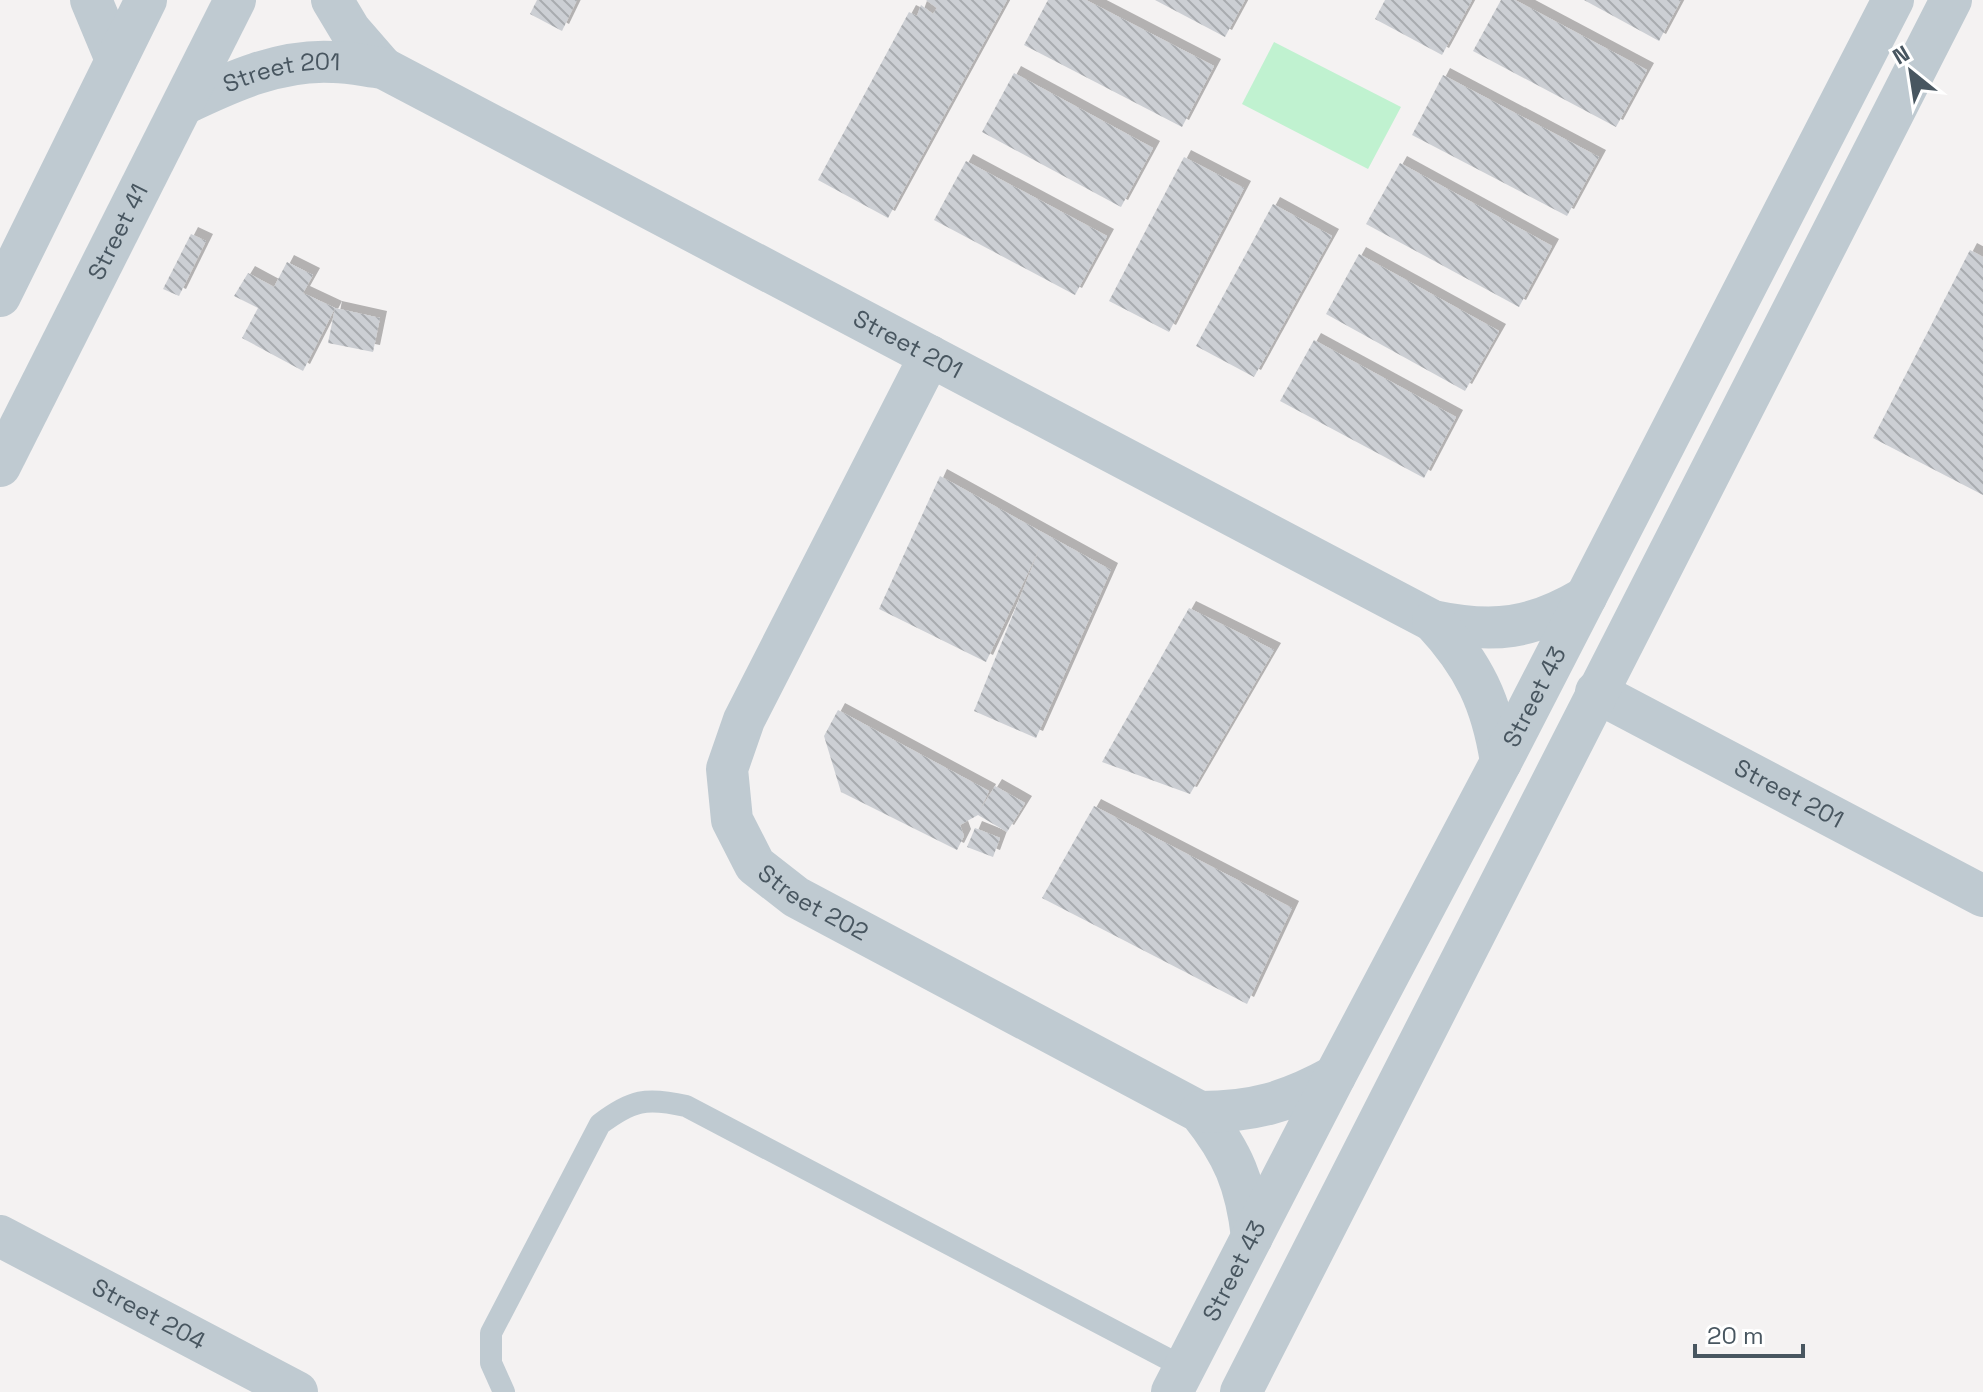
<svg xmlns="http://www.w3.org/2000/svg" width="1983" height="1392" viewBox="0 0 1983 1392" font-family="'Space Grotesk',sans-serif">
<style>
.pitch{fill:#c0f2d0}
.building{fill:url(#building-back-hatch);filter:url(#shadow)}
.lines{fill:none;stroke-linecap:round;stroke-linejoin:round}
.service{stroke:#bfcad1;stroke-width:22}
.minor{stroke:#bfcad1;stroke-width:42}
.labels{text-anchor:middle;stroke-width:8;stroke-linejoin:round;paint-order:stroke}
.street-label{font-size:24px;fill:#485660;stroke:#fff}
</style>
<defs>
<pattern id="building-back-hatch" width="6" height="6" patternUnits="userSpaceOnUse" patternTransform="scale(2)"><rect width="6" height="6" fill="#cccfd4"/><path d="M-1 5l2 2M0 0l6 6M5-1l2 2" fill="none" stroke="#a8abaf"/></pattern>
<filter id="shadow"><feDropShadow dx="7" dy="-7" stdDeviation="0" flood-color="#0004"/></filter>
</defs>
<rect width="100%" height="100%" fill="#f4f2f2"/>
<polygon class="pitch" points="1274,42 1401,107 1368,169 1242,104"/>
<g class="building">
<polygon points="537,0 577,0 562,31 530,14"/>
<polygon points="926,0 1007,0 888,218 818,180 909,12 917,16 921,5 933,14 937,8"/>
<polygon points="1048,0 1086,0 1214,66 1182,127 1024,45"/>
<polygon points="1155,0 1245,0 1225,37"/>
<polygon points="1385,0 1472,0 1442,55 1375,19"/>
<polygon points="1501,0 1515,0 1647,70 1616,127 1473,51"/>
<polygon points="1584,0 1681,0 1659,41"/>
<polygon points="1014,73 1153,148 1121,207 982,132"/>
<polygon points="1443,75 1599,157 1567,216 1412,135"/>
<polygon points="1184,157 1244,188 1169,332 1109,301"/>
<polygon points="966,161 1107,236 1075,295 934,220"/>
<polygon points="1400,163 1552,246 1519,307 1366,224"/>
<polygon points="1273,204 1332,236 1254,377 1196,346"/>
<polygon points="191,234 206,241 179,296 163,289"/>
<polygon points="1970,250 1983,257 1983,495 1873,438"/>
<polygon points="1359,254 1499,331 1465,391 1326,314"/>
<polygon points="287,262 313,275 303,293 335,308 303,371 242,338 258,308 234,296 248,273 274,287"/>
<polygon points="335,308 380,318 373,352 328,343"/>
<polygon points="1314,340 1456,417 1424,478 1280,401"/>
<polygon points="940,476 1111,570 1036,738 974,711 1041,545 986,662 879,609"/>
<polygon points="1189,608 1274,650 1190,794 1102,762"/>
<polygon points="838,710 989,791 979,812 995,786 1025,803 1007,832 978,815 960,825 964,836 957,850 841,792 824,736"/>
<polygon points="1094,806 1292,908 1247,1004 1042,898"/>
<polygon points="975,828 1000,838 993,857 967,847"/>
</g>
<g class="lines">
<path class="service" d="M504 1392 491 1363V1333L600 1124C632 1100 646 1097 686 1106L1185 1368"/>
<g class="minor">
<polyline points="91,0 116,60"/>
<polyline points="332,0 350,30 383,68"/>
<path id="s1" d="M184 104C230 82 280 59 333 62 349 62 366 66 383 68L1433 621C1494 634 1532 629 1586 597"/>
<polyline points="0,296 146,0"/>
<path id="s2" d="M930 356 744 720 727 769 732 820 755 865 796 897 1200 1112C1233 1153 1246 1184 1252 1237"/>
<path id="s3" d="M0 466 235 0"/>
<path d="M1433 621C1474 665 1492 703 1501 762"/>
<path id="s4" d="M1596 692 1983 896"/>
<path d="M1200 1112C1253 1112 1288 1102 1335 1076"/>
<path id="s5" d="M0 1236 297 1392"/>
<path id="s6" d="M1172 1392 1335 1076 1501 762 1893 0"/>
<polyline points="1241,1392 1951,0"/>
</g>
</g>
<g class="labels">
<g class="street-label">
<text dy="8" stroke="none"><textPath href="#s1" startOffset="104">Street 201</textPath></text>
<text dy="8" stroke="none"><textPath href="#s3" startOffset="262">Street 41</textPath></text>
<text dy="8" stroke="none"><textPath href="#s1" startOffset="800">Street 201</textPath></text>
<text dy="8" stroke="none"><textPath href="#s6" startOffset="784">Street 43</textPath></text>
<text dy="8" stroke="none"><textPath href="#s4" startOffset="218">Street 201</textPath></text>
<text dy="8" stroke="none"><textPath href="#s2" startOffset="632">Street 202</textPath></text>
<text dy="8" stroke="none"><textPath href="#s6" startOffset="136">Street 43</textPath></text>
<text dy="8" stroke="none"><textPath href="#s5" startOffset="168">Street 204</textPath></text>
</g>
</g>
<g transform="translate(1911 72) rotate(330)" stroke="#ffffff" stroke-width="6" paint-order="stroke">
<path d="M0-6L14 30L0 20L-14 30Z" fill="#485660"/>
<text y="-12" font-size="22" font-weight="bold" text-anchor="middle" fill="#485660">N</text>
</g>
<path d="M1695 1344v12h108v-12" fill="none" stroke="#485660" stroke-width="4"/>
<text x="1707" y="1344" font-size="24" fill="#485660" stroke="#ffffff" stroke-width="6" paint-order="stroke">20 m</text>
</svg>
